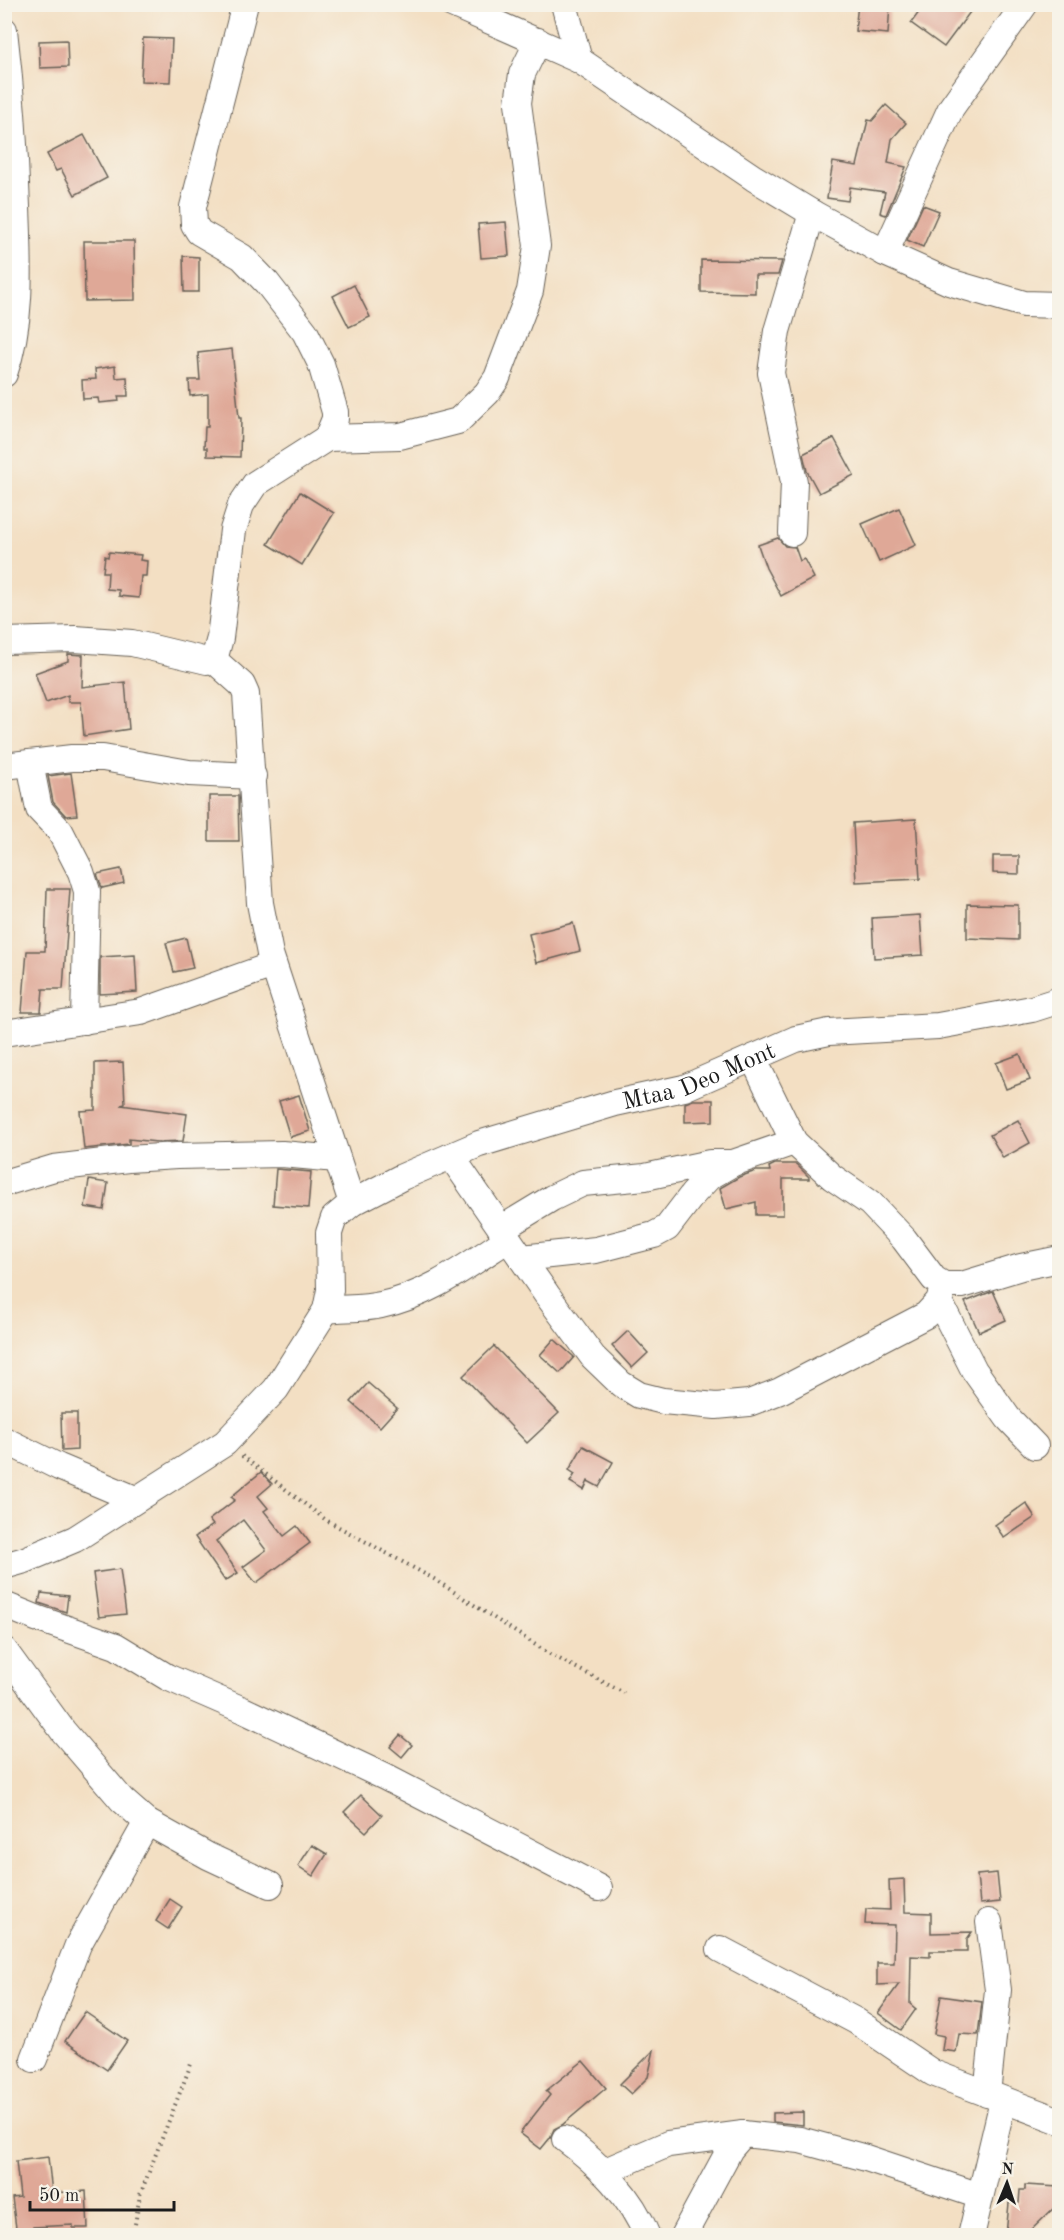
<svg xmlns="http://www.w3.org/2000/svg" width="1064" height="2240" viewBox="0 0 1064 2240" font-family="'Old Standard TT',serif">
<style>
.building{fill:#dfa897}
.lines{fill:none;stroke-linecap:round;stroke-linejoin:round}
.minor-casing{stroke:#676056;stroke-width:28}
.path{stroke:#676056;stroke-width:4;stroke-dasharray:1.5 4.5;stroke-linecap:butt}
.minor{stroke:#fff;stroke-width:26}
.labels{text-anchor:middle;stroke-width:6;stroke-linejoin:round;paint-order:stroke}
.street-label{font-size:24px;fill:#1c1c1c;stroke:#f7f3e8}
</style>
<rect width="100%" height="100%" fill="#f7f3e8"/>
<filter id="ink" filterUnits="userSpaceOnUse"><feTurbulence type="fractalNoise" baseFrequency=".0167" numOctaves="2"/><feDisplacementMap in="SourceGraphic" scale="12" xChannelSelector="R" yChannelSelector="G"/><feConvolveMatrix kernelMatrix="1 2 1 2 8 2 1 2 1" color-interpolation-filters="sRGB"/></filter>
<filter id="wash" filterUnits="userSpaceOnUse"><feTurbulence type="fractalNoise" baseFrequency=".008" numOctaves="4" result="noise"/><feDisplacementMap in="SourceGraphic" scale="24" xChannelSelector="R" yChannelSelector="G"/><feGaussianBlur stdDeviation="1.35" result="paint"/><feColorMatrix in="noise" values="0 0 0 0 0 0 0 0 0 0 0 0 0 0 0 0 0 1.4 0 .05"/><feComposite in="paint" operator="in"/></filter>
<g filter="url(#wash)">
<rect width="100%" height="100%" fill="#f3dfc3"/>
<g id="blocks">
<g class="building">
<polygon points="858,4 890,4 888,34 855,31"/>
<polygon points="925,4 976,4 944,47 911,23"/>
<polygon points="143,38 172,39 170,82 141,81"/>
<polygon points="67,40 68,67 40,68 39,41"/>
<polygon points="886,105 906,123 892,139 888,163 906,167 886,215 880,213 885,192 850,187 848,201 827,198 833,162 857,166 868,120 872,121"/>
<polygon points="84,135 107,178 75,195 61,169 56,171 47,154"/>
<polygon points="923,205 939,211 923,247 907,240"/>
<polygon points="506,222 509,256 481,258 478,224"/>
<polygon points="84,241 134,241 135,300 85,301"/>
<polygon points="183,256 199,257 199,292 184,292"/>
<polygon points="701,260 782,261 778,275 755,275 755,293 701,292"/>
<polygon points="354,285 370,317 349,327 333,296"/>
<polygon points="232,349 239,418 241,418 240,457 207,456 207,448 204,448 205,427 208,427 208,394 190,396 189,380 200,380 198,353"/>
<polygon points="115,366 116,378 127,377 128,396 118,396 119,401 99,403 98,398 83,399 82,380 96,379 95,369"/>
<polygon points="834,438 854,475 819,493 807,471 803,454"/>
<polygon points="300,492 334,513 302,565 268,544"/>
<polygon points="899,508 916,545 879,562 862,524"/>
<polygon points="778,538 785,546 795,547 800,561 804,559 814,578 781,596 766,568 758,545"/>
<polygon points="109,552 141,555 140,560 147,561 146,576 141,576 139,598 119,596 119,590 107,589 108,572 103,572 105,556 108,557"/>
<polygon points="68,654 83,655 82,687 125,682 129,729 84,736 81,702 68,702 68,695 46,703 35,673 68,661"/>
<polygon points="71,773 77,815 66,816 53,802 48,776"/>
<polygon points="209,796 238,796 239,841 209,841"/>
<polygon points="916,819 920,879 856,882 853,823"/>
<polygon points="993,856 1019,856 1019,874 993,873"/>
<polygon points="121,869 124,883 102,888 97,874"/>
<polygon points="47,889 70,889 63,989 43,989 41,1012 22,1012 27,951 45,951"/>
<polygon points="967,904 1018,905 1018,940 967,938"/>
<polygon points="920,915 923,955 874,958 872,918"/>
<polygon points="573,923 580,951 536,963 529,934"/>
<polygon points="186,938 193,968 174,972 166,943"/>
<polygon points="135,955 137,992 100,994 100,957"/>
<polygon points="1020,1054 1030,1080 1006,1089 996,1063"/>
<polygon points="123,1062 125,1104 121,1105 187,1114 183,1141 157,1142 129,1139 129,1144 84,1149 80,1111 95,1110 95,1063"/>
<polygon points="299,1095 310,1131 290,1137 279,1101"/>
<polygon points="693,1100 713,1100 713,1121 685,1122 685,1103"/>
<polygon points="1018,1120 1030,1143 1003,1158 990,1135"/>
<polygon points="775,1164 796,1164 809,1177 809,1179 783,1179 783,1215 756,1215 756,1202 726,1209 720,1188 739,1177 756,1171 770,1171 769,1167"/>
<polygon points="276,1169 311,1172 308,1208 273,1205"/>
<polygon points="89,1180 108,1183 104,1210 85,1207"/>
<polygon points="993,1291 1006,1320 979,1332 965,1302"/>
<polygon points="628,1331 648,1353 632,1368 612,1346"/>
<polygon points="554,1339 574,1357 560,1373 540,1355"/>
<polygon points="494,1346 559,1413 527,1443 463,1376"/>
<polygon points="368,1383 397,1408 380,1427 351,1402"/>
<polygon points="61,1413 77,1413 77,1450 62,1451"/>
<polygon points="583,1446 613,1462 599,1487 588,1481 584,1490 570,1482 575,1474 569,1470"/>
<polygon points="261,1472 272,1484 258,1496 268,1508 264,1511 284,1536 297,1526 310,1543 256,1583 243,1567 266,1550 243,1520 216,1541 238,1573 225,1581 195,1537 213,1525 209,1520 235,1500 231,1497"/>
<polygon points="1026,1503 1035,1517 1004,1538 995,1525"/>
<polygon points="120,1569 126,1614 99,1617 93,1573"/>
<polygon points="41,1593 68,1596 66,1612 39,1603"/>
<polygon points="400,1735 412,1745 402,1757 390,1747"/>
<polygon points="361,1795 382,1815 366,1832 344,1812"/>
<polygon points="312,1845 327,1854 313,1876 298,1866"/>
<polygon points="997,1873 1000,1902 980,1904 977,1875"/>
<polygon points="904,1879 905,1912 931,1913 931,1933 972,1932 967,1939 967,1951 930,1951 930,1957 911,1956 910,2004 916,2009 901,2030 878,2013 899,1984 877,1985 877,1963 894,1963 895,1925 865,1924 866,1909 890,1910 889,1880"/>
<polygon points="170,1899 182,1907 168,1929 156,1921"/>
<polygon points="941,1996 982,2002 978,2035 959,2034 956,2052 942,2050 944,2036 934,2034"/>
<polygon points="85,2012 127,2041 107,2070 65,2041"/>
<polygon points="654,2050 648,2077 631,2094 620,2084"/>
<polygon points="583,2061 606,2088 562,2125 554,2129 550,2138 541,2149 520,2133 550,2095 546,2091"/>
<polygon points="803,2112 803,2125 773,2122 773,2113"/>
<polygon points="48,2157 52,2193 86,2191 88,2228 73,2228 73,2225 33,2227 33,2235 17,2235 12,2198 20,2197 16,2161"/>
<polygon points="1025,2185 1059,2187 1059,2203 1026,2235 1006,2235 1009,2203 1019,2203 1020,2190 1025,2190"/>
</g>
</g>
</g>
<g filter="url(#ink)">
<use href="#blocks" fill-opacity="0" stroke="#676056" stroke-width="1.5"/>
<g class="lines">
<g class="minor-casing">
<g id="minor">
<polyline points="452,4 579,60 754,178 812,213 885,253 949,282 1024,304 1060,305"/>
<polyline points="564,4 579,60"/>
<path d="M4 30C11 89 15 148 17 207 19 263 23 320 4 374"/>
<polyline points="885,253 951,108 1025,4"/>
<polyline points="327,438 400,436 458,421 487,393 497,378 530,291 537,246 518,103 522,74 538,41"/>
<polyline points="792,533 794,482 771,373 777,331 812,213"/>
<polyline points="4,641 75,639 132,643 207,661 214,660 220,638 233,530 241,505 255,484 327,438 335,419 335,412 321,364 305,332 267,283 242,257 199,232 194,224 193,207 245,4"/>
<polyline points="214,660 242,685 246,694 260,903 270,954 352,1203"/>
<polyline points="30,763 39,809 60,831 81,872 87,891 84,1021"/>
<polyline points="4,766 72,758 103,758 189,773 253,776"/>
<polyline points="4,1033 141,1012 273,965"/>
<polyline points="753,1058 794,1142 832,1177 870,1203 904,1239 934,1279 944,1285 962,1285 1021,1267 1060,1259"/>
<polyline points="451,1156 547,1295 593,1357 621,1384 639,1395 663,1401 716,1406 749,1403 780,1391 926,1315 939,1301 944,1285"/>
<polyline points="4,1183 54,1168 128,1159 177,1156 282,1154 337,1159"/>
<polyline points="501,1229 552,1198 583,1183 645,1177 710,1163 733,1163 794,1142"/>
<polyline points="522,1258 596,1250 654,1235 667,1228 693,1194 709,1177 733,1163"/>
<polyline points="939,1301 974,1370 1008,1418 1035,1446"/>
<path d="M326 1310C344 1308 364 1309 381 1305 429 1295 468 1265 508 1239"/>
<polyline points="4,1440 59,1467 135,1499"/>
<path id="s1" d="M4 1566 25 1560 75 1539 225 1443 276 1389 326 1310 330 1290 329 1233 334 1218 352 1203 402 1177 479 1144 615 1103 684 1088 796 1039 829 1032 938 1026 1032 1009 1060 1000"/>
<polyline points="4,1605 36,1618 116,1646 167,1677 243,1710 385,1777 599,1888"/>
<polyline points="4,1650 63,1731 122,1800 147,1822 208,1856 270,1885"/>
<polyline points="720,1949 856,2021 933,2073 1060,2121"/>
<polyline points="34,2059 78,1945 147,1822"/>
<polyline points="987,2094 998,1990 989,1922"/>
<path d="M565 2139C598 2163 632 2197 647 2236"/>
<polyline points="603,2172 668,2144 743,2134 800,2140 866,2158 980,2196"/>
<polyline points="683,2236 730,2149 743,2134"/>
<polyline points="971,2236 1003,2101"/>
</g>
</g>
<g class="path">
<polyline points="242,1456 326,1520 434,1579 548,1653 624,1693"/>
<polyline points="133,2236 140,2195 191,2064"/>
</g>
<use href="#minor" class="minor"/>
</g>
</g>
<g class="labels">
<g class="street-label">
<text dy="8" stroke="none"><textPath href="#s1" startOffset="909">Mtaa Deo Mont</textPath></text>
</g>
</g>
<rect width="1064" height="2240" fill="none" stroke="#f7f3e8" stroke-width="24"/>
<g transform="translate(1007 2183) rotate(2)" stroke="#f7f3e8" stroke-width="4.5" paint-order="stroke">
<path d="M0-4.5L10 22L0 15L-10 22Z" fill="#1c1c1c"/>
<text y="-9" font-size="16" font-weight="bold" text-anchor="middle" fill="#1c1c1c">N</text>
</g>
<path d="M30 2201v9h144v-9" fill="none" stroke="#1c1c1c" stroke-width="3"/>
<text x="39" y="2201" font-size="18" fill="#1c1c1c" stroke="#f7f3e8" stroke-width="4.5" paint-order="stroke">50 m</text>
</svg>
